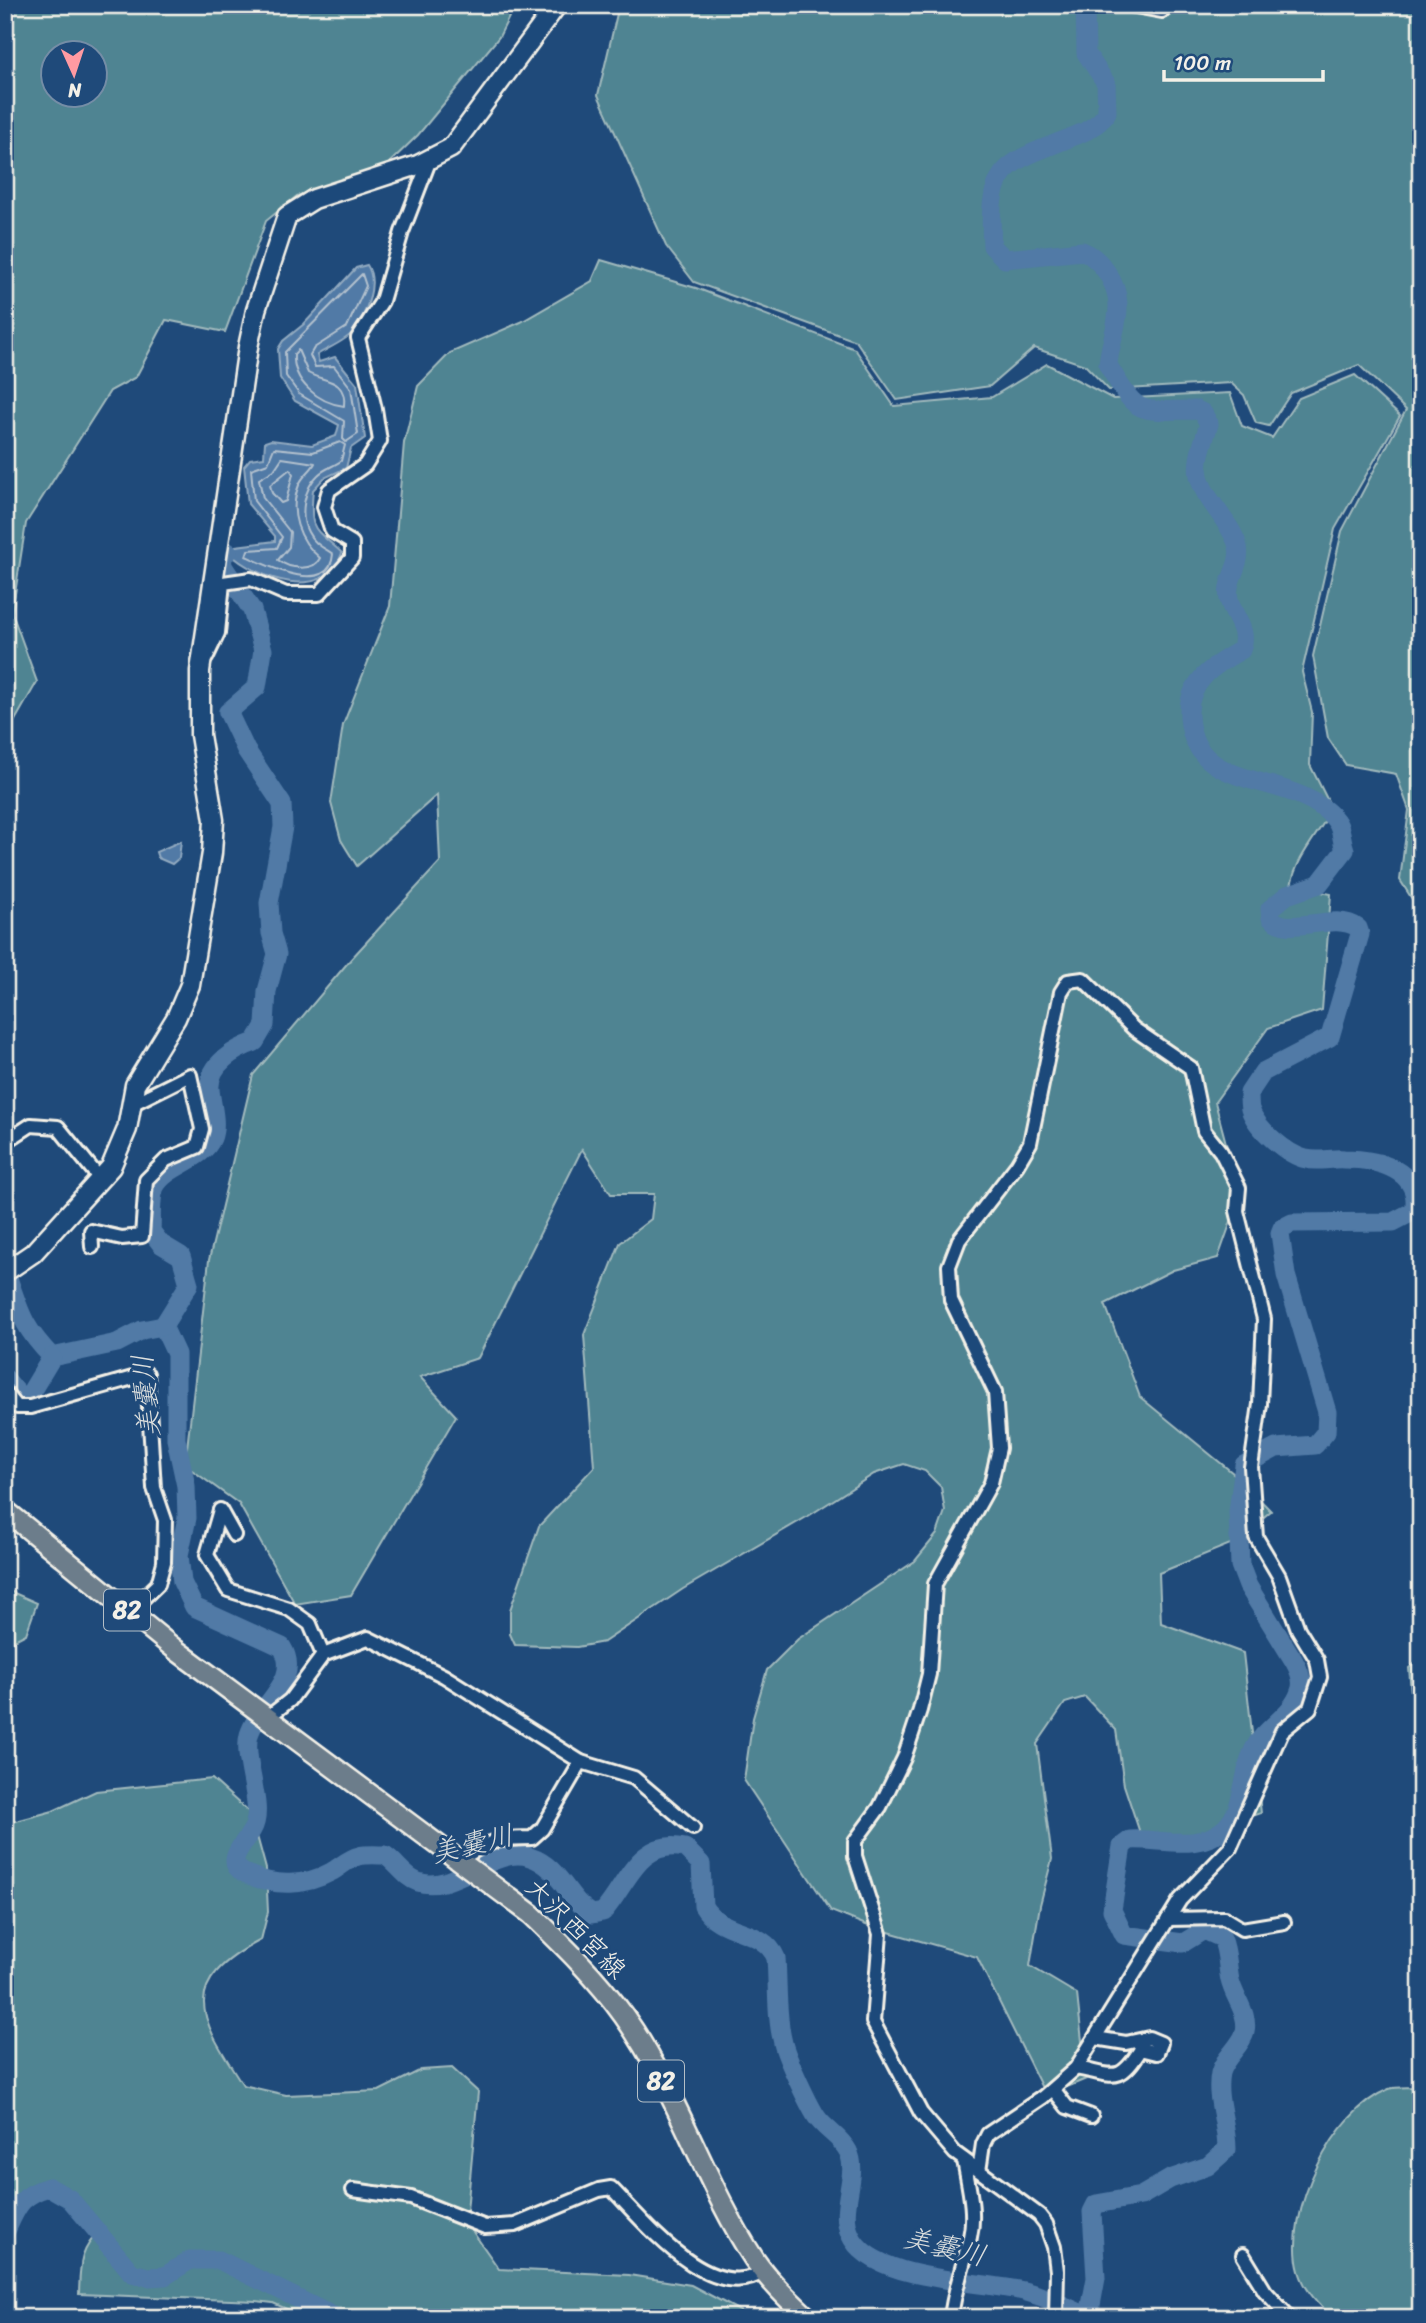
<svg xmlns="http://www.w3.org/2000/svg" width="1426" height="2323" viewBox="0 0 1426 2323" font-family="Sriracha,'Klee One',sans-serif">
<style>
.green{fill:#4f8492;stroke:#a2babd;stroke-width:2;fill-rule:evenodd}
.water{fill:#517aa6;stroke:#92aac0;stroke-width:2}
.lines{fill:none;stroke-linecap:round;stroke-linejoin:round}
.shore{stroke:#b3c1ce;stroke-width:2}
.river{stroke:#517aa6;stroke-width:19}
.street-casing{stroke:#f4f1e8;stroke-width:18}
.secondary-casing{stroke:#f4f1e8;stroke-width:23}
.primary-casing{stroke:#f4f1e8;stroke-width:24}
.street{stroke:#1f4a7a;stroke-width:12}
.secondary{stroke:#1f4a7a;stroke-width:18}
.primary{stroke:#6c7d8b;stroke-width:19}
.labels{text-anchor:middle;stroke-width:6;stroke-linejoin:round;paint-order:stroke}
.shield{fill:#1f4a7a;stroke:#b4bfc7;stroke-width:2}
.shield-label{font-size:24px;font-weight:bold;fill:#f4f1e8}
.street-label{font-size:26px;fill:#f4f1e8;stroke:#1f4a7a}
.water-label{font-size:28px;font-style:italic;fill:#dcdfde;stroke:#1f4a7a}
</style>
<rect width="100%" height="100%" fill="#1f4a7a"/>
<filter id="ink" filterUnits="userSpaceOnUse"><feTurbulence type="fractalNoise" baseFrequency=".0143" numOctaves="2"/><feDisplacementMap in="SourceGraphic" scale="14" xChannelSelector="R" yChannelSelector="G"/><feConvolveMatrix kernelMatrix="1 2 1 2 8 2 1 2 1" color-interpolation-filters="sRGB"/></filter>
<g filter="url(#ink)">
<g class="green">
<path d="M5 5H515L499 37 418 135 386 166 297 196 266 221 225 332 166 320 136 377 110 391 26 523 12 613 37 682 5 738ZM52 52H94V94H52Z"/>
<polygon points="619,5 1421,5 1421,913 1400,880 1409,810 1396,774 1346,765 1328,738 1313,656 1342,531 1406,410 1359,365 1291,393 1269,426 1256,423 1244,395 1231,383 1109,390 1085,365 1034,348 990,386 897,400 856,341 694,282 666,246 598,95"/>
<path d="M601 260 696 288 855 349 894 406 992 397 1047 364 1113 399 1230 393 1242 426 1272 438 1299 398 1355 375 1400 416 1335 529 1302 672 1312 712 1310 765 1332 809C1318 835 1296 857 1291 886L1331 894 1322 1010 1268 1028 1215 1102 1240 1196 1218 1258 1173 1270 1105 1304 1140 1397 1239 1478 1271 1511 1233 1543 1159 1573 1161 1623 1243 1653 1261 1813 1192 1837 1142 1839 1124 1785 1116 1730 1085 1697 1065 1703 1037 1744 1052 1859 1040 1905 1030 1966 1077 1994 1086 2079 1046 2096 977 1957 871 1927 831 1911 744 1780 753 1718 767 1670 798 1639 915 1561 937 1534 945 1511 941 1487 925 1471 904 1464 874 1474 810 1515 683 1589 604 1642 577 1647 515 1645 510 1634V1610L539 1526 594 1467 584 1335 620 1243 651 1219 654 1194H611L582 1149 478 1358 420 1377 456 1416 351 1595 295 1604 239 1504 185 1465 209 1260 253 1075 351 959 440 862 437 795 357 866 341 840 331 803 343 725 390 606 404 443 418 386 450 353 521 322 592 281Z"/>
<polygon points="5,1589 37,1603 26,1634 5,1645"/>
<polygon points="1421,1659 1421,1701 1411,1692 1409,1668"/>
<path d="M212 1779 251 1814 266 1869 268 1912 261 1940C175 1985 201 2019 243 2085L286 2095 379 2091 421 2070 452 2068 478 2092 466 2222 499 2269 629 2275 691 2285 753 2318H307L273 2303 256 2301 79 2294C80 2264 79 2251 101 2229L78 2200 50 2183C22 2190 17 2197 5 2224V1824L53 1811 96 1791Z"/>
<path d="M1421 2087V2318H1334C1319 2305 1305 2291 1299 2271 1283 2214 1333 2111 1389 2089 1397 2086 1411 2088 1421 2087Z"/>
</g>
<g class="water">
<path d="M367 265C379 283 366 314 354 331 346 341 328 348 317 355L319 362 335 357 357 384 365 438 351 448 346 468 324 478 313 490C309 533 314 527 342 553 326 604 256 579 228 552V547L275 541V536L248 504 244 466 250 459 264 457 265 442 271 440 312 445 336 436 339 425 295 401 280 378 278 349 283 341 304 324 356 268Z"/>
<polygon points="181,841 179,858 172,864 158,858 156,852"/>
</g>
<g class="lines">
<g class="shore">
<polygon points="362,274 366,286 347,327 314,348 310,355 315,367 334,366 351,388 358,434 346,442 343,439 344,421 299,394 286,376 285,352"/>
<path d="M298 350 308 373C323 382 347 378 344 406 319 403 292 382 294 354Z"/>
<path d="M340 442 345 445 341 461C334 466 324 469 318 475 304 488 299 515 308 532 313 543 324 548 333 554 330 598 265 565 246 556L248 550 277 548 282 537 254 501 251 469 268 463 274 448 313 452Z"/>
<path d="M282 458 315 463C311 471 302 476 299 485 288 512 299 541 320 558 314 572 289 569 278 560L289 547 290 532 263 498 259 479 274 470Z"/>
<polygon points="290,469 293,474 286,501 281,503 272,493 270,485"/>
</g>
<g class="river">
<path d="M1085 5 1086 53 1106 83 1107 112C1102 122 1088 131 1077 135 1006 164 987 162 992 246L1005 259 1082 251C1101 258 1117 283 1118 304 1119 324 1109 346 1108 365 1139 418 1137 410 1197 410L1203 413 1209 424C1195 468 1191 475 1220 514 1227 525 1235 534 1238 547 1242 566 1225 580 1229 599 1232 616 1250 630 1241 650 1214 665 1187 682 1189 716 1193 789 1277 773 1323 808 1345 825 1339 833 1345 850L1319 884 1287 895 1270 909 1271 918C1289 938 1334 910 1358 928L1360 934 1330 1037 1263 1072 1249 1093C1249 1098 1249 1104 1250 1109 1256 1128 1287 1155 1306 1159 1318 1162 1332 1158 1344 1159 1377 1159 1423 1170 1414 1211L1393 1222 1292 1223 1282 1228 1280 1233 1286 1275 1327 1412 1326 1432 1315 1445 1276 1448 1244 1465 1238 1512 1240 1565 1248 1586 1294 1661C1299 1670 1304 1681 1300 1691 1293 1715 1265 1727 1254 1749 1242 1773 1245 1811 1224 1829 1197 1852 1161 1838 1130 1840L1122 1846 1112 1910 1124 1935 1183 1943 1204 1930 1222 1938C1228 1952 1227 1966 1230 1980 1234 1998 1249 2013 1245 2032 1241 2047 1224 2057 1220 2073 1215 2098 1227 2123 1227 2149L1208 2166 1170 2179 1141 2196 1096 2204 1092 2212 1096 2278 1089 2316"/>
<path d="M5 1270C20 1310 20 1324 52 1357L117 1343 142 1330 163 1326 176 1354V1439L186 1486 187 1518 179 1555 182 1582 194 1607 282 1647C303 1681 258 1704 249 1735 242 1761 266 1808 252 1830 242 1847 221 1864 249 1875 276 1887 305 1886 331 1872 340 1867 349 1858 359 1856 367 1854 377 1855 385 1855 397 1863 404 1877 418 1882 453 1894 494 1845 530 1857 561 1867 566 1899 592 1914L603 1912C628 1884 638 1838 685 1848L701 1864 703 1906C720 1936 764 1927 776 1958 778 1985 776 2017 783 2043 786 2057 808 2103 816 2116 824 2129 840 2136 848 2151 860 2174 838 2206 850 2234 870 2283 985 2280 1027 2292 1050 2298 1070 2309 1091 2318"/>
<path d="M163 1326 189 1284 181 1256 161 1244 151 1231C152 1219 150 1198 155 1187 166 1165 202 1162 212 1138 218 1123 211 1104 210 1089 208 1064 235 1049 255 1042L265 1025 267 991 277 954 271 933 269 903 283 827 282 804 246 750 228 712 257 687 263 650 252 610 223 566 222 554 228 552"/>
<polyline points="5,1378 20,1396 28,1397 52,1357"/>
<path d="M5 2233C17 2207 20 2195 49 2187L70 2199 132 2273 148 2277 165 2276 190 2260H219L337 2318"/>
</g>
<g class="street-casing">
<g id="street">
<polyline points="1130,5 1162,11"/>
<polyline points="206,658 218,633 223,583 251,579 286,594 319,594 352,558 352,543 332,531 324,507 329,490 365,465 380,441 375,409 358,338 382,301 402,232 430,159"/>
<polyline points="5,1142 31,1125 58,1127 100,1179"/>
<polyline points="92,1247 91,1231 122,1238 142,1236 146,1180 166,1160 197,1147 202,1129 190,1075 132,1104"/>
<polyline points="5,1392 17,1407 30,1407 147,1374 154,1488 165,1520 164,1562 158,1584 129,1612"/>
<polyline points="234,1535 220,1510 207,1555 228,1590 289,1609 310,1624 323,1655"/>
<polyline points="267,1718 290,1700 323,1655 368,1638 444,1676 581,1762 634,1778 693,1828"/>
<path d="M459 1861C486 1841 499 1838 532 1838L542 1829 581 1762"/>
<polyline points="1168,1919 1224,1918 1242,1929 1284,1922"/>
<path d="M1076 2068C1114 2075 1119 2085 1141 2049L1157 2053 1161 2043 1149 2038 1126 2043 1095 2038"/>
<polyline points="1053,2089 1067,2107 1091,2116"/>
<polyline points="979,2171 983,2144 988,2134 1043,2097 1076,2068 1180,1900 1230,1848 1282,1731 1310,1708 1320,1677 1317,1660 1298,1629 1279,1576 1256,1537 1251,1467 1260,1404 1264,1319 1237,1211 1239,1188 1221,1152 1204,1131 1191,1068 1134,1029 1083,979 1068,981 1061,992 1030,1143 1017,1165 959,1240 949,1266 951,1300 995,1392 999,1448 991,1483 935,1584 929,1674 920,1710 904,1758 880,1807 855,1841 855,1856 880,1934 873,2022 921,2113 955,2153 1039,2215 1046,2224 1054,2247 1057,2271 1056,2318"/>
<path d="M353 2190 411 2198 485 2227 515 2225 599 2190 611 2188C644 2221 711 2307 764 2271"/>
<polyline points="1243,2255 1265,2291 1290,2318"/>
<path d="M951 2318C954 2289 964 2265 970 2237 976 2212 968 2184 964 2160"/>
</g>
</g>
<g class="secondary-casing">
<polyline id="secondary" points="5,1272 33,1253 111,1167 127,1129 135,1085 176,1018 190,985 212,853 214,820 200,735 200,671 248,347 256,310 287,216 314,199 418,165 451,148 557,5"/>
</g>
<g class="primary-casing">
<path id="primary" d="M5 1510 176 1650 531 1914C564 1946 597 1978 624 2016 677 2091 704 2182 754 2259 769 2281 789 2300 808 2318"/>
</g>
<use href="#street" class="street"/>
<use href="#secondary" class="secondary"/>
<use href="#primary" class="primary"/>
</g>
</g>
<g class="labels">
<g class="shield">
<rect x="104" y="1589.5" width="46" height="41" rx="5"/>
<rect x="638" y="2060.5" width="46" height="41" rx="5"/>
</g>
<g class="shield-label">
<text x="127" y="1618">82</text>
<text x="661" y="2089">82</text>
</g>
<g class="street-label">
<text transform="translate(576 1928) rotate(45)" y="9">大沢西宮線</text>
</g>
<g class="water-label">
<text transform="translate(145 1396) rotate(-95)" y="10">美嚢川</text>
<text transform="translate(472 1843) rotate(-13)" y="10">美嚢川</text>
<text transform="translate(945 2246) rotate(14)" y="10">美嚢川</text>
</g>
</g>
<rect width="1426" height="2323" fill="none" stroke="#1f4a7a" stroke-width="28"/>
<rect x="14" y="14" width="1398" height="2295" fill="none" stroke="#f4f1e8" stroke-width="2.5" filter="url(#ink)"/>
<g transform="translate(74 74) rotate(177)"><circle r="33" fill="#1f4a7a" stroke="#748da6" stroke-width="2"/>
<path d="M0-5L12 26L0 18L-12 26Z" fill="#ff9aa2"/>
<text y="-10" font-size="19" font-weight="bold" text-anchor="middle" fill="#f4f1e8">N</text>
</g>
<path d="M1164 70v10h159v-10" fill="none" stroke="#f4f1e8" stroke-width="3.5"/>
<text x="1174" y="70" font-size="21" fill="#f4f1e8" stroke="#1f4a7a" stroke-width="5" paint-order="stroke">100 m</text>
</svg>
